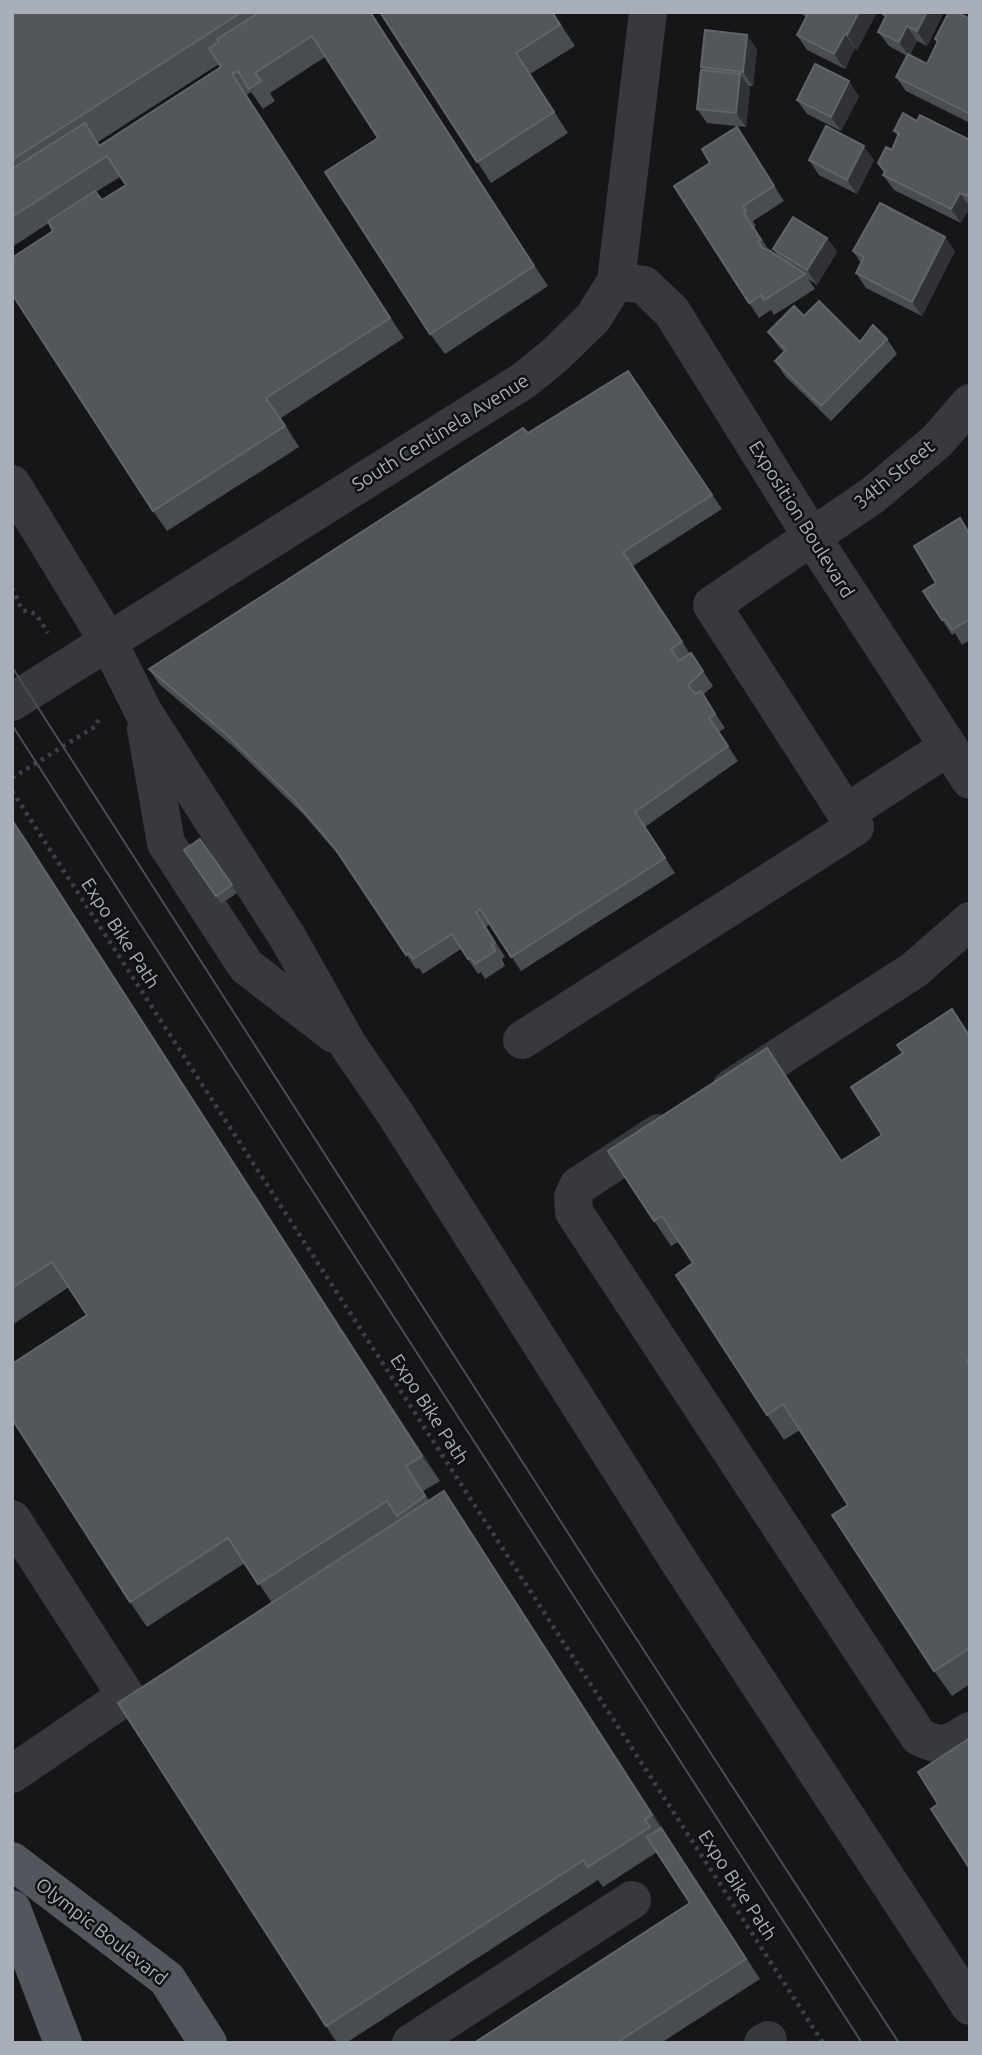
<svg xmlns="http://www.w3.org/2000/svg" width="982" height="2055" viewBox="0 0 982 2055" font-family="Ubuntu,sans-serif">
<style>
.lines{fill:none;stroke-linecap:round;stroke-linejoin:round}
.path{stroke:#3d4045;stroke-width:4.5;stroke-dasharray:3.5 5;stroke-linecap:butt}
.minor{stroke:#37393e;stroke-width:38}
.major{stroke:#53565d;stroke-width:38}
.tram{stroke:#4a4d53;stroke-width:2}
.wall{fill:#494c50;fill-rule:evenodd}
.shaded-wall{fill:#303235}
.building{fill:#53575b;stroke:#61656a;stroke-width:2}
.labels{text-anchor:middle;stroke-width:5;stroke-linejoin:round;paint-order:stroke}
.street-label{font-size:19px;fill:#a8afb9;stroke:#111113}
</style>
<rect width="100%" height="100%" fill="#161618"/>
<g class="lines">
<g class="path">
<polyline points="12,588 22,610 36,614 48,633"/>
<polyline points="12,778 96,726 99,718"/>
<polyline points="12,791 823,2043"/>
</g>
<g class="minor">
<polyline points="616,281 644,285 672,312 812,537 970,780"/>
<polyline points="12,484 108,641 144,713 288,938 348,1045 396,1115 680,1563 970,2006"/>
<polyline points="12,702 523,381 554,356 593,318 616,281 648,12"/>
<polyline points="146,729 166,843 246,966 334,1034"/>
<polyline points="846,813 948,747"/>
<polyline points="522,1040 855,827 712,605 873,495 937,441 970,403"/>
<polyline points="731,1088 914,970 970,921"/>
<path d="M659 1133 578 1186 573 1197 574 1212 919 1737C943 1748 948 1745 970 1731"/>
<polyline points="12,1519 126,1696 12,1774"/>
<polyline points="411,2043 632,1900"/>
<polyline points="763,2043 768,2040"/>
</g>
<g class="major">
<polyline points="12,1861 167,1979 208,2043"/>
<polyline points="12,1909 63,2043"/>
</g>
<g class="tram">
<polyline points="12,667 595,1575 899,2043"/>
<polyline points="12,725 862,2043"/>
</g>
</g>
<g class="wall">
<path d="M12 12H371L548 286 445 354 430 334 378 138 325 57 270 93 275 101 263 109 251 92 247 95 404 338 281 418 299 447 167 531 153 511 53 231 49 223 12 247ZM219 64 221 67 100 145 98 142ZM120 177 126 185 102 200 96 192Z"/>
<polygon points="380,12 553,12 575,46 530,74 568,133 491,183"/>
<polygon points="799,12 877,12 857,50 855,48 845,69 807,50 797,35 806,17"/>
<polygon points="884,12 944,12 927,46 917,41 910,55 927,64 937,43 935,39 970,19 970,123 906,91 896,77 907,56 889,46 878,32 885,18 883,14"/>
<polygon points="757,49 753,86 748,86 750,88 746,127 707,123 697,109 703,70 701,67"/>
<polygon points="859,96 841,131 807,114 797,100"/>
<polygon points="917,121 970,140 970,207 961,223 894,190 883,175 892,150 898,136 894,131"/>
<polygon points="737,127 784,201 753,221 756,226 754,227 769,250 778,256 773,249 827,238 837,252 817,285 808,279 815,289 774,315 771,310 759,318 749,303 710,163"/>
<polygon points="809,160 874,160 857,194 819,175"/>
<polygon points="853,251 955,251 922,316 866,288 856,273 861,263"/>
<polygon points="804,316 860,342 887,339 897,354 831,421 785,376 775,361 784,352 779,347 768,332"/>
<polygon points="628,371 722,509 633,566 690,654 691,653 713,686 703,695 725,728 719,732 738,761 645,827 675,873 521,971 490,924 486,927 505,957 502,959 505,966 485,979 481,972 478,974 461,949 423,974 419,968 416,969 342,859 304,815 235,748 159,684 149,669"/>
<polygon points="970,533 970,640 962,645 955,633 952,635 942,620 936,583"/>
<polygon points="12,820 440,1481 423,1491 430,1501 458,1512 760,1979 661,2043 474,2043 690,1903 657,1852 603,1887 598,1880 346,2043 337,2043 326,2026 272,1603 245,1563 147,1627 130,1602 87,1315 69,1287 12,1325"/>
<polygon points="200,839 237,893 221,904 184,850"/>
<polygon points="970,1035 970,1684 952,1696 934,1671 848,1505 800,1430 784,1440 767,1415 693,1263 678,1242 671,1246 654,1221 767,1048 841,1161 882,1135"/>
</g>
<g class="shaded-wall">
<polygon points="370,12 371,12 548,286 534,266"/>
<polygon points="859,12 877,12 857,50 847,35"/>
<polygon points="927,12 944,12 927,46 917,31"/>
<polygon points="907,26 917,41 909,56 899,42"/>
<polygon points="845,34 855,48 845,69 834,54"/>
<polygon points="747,35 757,49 753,86 743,72"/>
<polygon points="232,74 247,95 404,338 390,318"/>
<polygon points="740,74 750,88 746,127 736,113"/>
<polygon points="849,81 859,96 841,131 831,117"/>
<polygon points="737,127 747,141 784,201 774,186"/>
<polygon points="864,146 874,160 857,194 847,180"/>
<polygon points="960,193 970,207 961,223 951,209"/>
<polygon points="744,213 754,227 771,254 761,240"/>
<polygon points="945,237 955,251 922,316 912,302"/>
<polygon points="827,238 837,252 817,285 807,270"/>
<polygon points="623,552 633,566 692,656 682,642"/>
<polygon points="12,820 24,836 440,1481 422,1456"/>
<polygon points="767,1048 784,1073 858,1186 841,1161"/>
<polygon points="406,1466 423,1491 443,1521 425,1496"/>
<polygon points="444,1491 458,1512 760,1979 652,1815"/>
</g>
<g class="building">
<polygon points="12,12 242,12 12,160"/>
<polygon points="260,12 370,12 534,266 430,334 325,172 378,138 312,36 255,73 261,81 249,89 238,71 232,74 390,318 266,398 285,426 153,511 12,294 12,258 53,231 48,221 95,191 102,200 126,185 107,156 12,217 12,169 85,123 99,146 221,67 209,48 219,42 217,39"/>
<polygon points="380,12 552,12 560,25 516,53 554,112 477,162"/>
<polygon points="809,12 859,12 847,35 845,34 834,54 797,35"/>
<polygon points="884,12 927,12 917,31 907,26 899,42 878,32 886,16 883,14"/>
<polygon points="949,12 957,12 970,19 970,114 896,77 908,54 927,64 938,41 935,39"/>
<polygon points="705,30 747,35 743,72 701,67"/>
<polygon points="815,64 849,81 831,117 797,100"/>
<polygon points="701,70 740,74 736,113 697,109"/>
<polygon points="903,113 917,121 920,115 970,140 970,190 967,196 960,193 951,209 883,175 885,172 878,163 886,147 892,150 899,133 894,131"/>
<polygon points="826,126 864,146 847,180 809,160"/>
<polygon points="737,127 774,186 743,206 746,211 744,213 761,240 758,241 762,248 770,251 805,274 764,300 761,295 749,303 674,186 710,163 702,149"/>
<polygon points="880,203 945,237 912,302 856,273 864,257 853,251"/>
<polygon points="793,217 827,238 807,270 773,249"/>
<polygon points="819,301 860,342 873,325 887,339 821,406 775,361 786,350 768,332 794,306 804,316"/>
<polygon points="628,371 712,495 623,552 682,642 671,649 679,661 691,653 703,671 688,685 695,694 701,691 715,714 709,718 728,746 635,812 665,858 511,957 480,909 476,912 495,943 492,945 495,951 475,964 471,958 468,959 452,934 413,959 409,953 406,955 334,847 294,800 225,733 149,669 523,428 528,433"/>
<polygon points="960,518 970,535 970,619 952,630 945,619 942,620 923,591 936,583 914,546"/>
<polygon points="12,820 422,1456 406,1466 425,1496 397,1516 387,1501 258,1584 228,1538 130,1602 12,1419 12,1364 87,1315 52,1262 12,1288"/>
<polygon points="200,839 232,885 216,896 184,850"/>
<polygon points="952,1009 970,1037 970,1358 967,1360 970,1365 970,1648 934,1671 832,1515 848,1505 783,1404 767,1415 676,1275 693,1263 662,1216 654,1221 608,1151 767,1048 841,1161 882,1135 851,1087 903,1053 897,1045"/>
<polygon points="444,1491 652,1815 645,1820 650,1827 588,1867 584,1860 326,2026 118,1703"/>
<polygon points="970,1738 970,1869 931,1809 938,1804 918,1772"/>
<polygon points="661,1828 746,1959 616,2043 474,2043 690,1903 647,1837"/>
</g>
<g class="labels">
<g class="street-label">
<text transform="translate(440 432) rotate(-32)" y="7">South Centinela Avenue</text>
<text transform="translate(894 474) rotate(-39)" y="7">34th Street</text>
<text transform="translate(802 519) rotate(58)" y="7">Exposition Boulevard</text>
<text transform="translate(121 933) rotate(57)" y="7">Expo Bike Path</text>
<text transform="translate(430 1409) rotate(57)" y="7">Expo Bike Path</text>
<text transform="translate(738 1885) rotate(57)" y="7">Expo Bike Path</text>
<text transform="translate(102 1931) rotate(38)" y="7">Olympic Boulevard</text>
</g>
</g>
<rect width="982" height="2055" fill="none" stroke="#a8afb9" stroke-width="28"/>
</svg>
